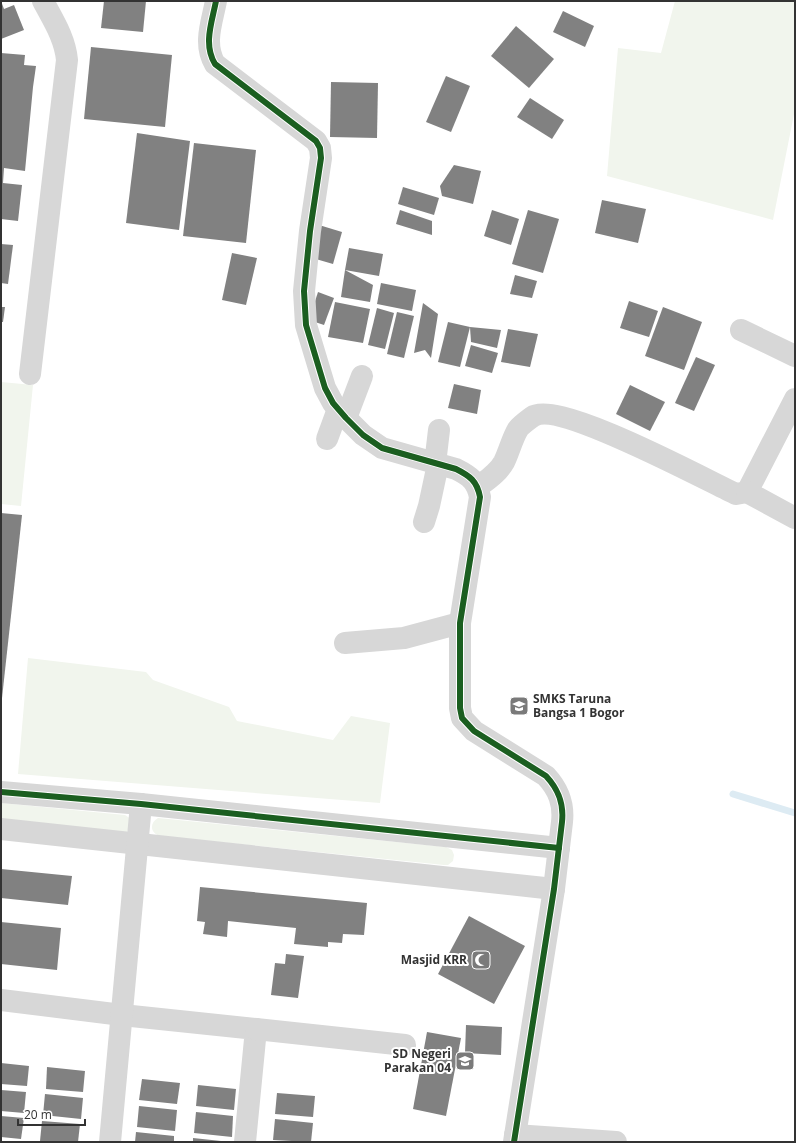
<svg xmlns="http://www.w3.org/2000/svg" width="796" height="1143" viewBox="0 0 796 1143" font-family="'Open Sans',sans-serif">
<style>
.green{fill:#f1f5ed}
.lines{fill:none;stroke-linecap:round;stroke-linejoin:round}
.stream{stroke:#ddebf3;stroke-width:7}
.building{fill:#818181}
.minor{stroke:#d7d7d7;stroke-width:22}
.cycleway-casing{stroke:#fff;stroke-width:8}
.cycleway{stroke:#1b5e20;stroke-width:6}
.labels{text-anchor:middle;stroke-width:4;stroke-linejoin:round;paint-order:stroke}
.poi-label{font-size:12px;font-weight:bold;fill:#333;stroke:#fff;text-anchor:end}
</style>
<rect width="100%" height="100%" fill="#fff"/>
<g class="green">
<polygon points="675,1 795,1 795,109 773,220 607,176 618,48 661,53"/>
<polygon points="1,382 33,385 21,506 1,504"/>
<polygon points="28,658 146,672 153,680 229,707 237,721 333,740 351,716 390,723 380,803 18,774"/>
<polygon points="1,803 125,815 131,819 127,833 1,821"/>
<path d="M158 818 446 847 452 850 454 855 453 861 448 865H444L161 836C150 834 149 823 158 818Z"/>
</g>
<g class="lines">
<polyline class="stream" points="733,794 795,813"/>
</g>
<g class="building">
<polygon points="1,1 4,9 14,5 24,30 1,39"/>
<polygon points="104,1 146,1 143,32 101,28"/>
<polygon points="563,11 594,26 585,47 553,32"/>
<polygon points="516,26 554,59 529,88 491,56"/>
<polygon points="91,47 172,55 165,127 84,119"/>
<polygon points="1,53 25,55 24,65 36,66 33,87 25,171 4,168 3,183 22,185 18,221 1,219"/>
<polygon points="446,76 470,86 451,132 426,122"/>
<polygon points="331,82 378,83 377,138 330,137"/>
<polygon points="530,98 564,120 552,139 517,117"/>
<polygon points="137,133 190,141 179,230 126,223"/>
<polygon points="194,143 256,150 246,243 183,236"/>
<polygon points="454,165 481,171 473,204 442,196 440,186"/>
<polygon points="403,187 439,198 434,215 398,204"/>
<polygon points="602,200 646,209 638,243 595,233"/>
<polygon points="400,210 432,221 432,235 396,224"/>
<polygon points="492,210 519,219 511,245 484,236"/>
<polygon points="528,210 559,219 543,273 512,264"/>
<polygon points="319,225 342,232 333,264 309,257"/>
<polygon points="1,244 13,245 8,284 1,283"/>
<polygon points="349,248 383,254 379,276 345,270 373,285 370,302 341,297 345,270"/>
<polygon points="232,253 257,258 246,305 222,300"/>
<polygon points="515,275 537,281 532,298 510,294"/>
<polygon points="381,283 416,290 412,311 377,304"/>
<polygon points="318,292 334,298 324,325 309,320"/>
<polygon points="629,301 658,311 649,337 620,328"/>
<polygon points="335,302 370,309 363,343 328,337"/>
<polygon points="423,303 438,314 431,358 425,350 414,353"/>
<polygon points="1,307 5,307 3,322 1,322"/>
<polygon points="663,307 702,322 684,370 645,356"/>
<polygon points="377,308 394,313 385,349 368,345"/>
<polygon points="397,312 414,316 404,358 387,354"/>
<polygon points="448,322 470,327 460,367 438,362"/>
<polygon points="470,327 501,330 497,348 471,342"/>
<polygon points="508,329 538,334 530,367 501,362"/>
<polygon points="471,345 498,353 492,373 465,366"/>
<polygon points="696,357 715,365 694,411 675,403"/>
<polygon points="454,384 481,390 477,414 448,408"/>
<polygon points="630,385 665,402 650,431 616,414"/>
<polygon points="1,513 22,515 2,698 1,698"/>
<polygon points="1,869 72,876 68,905 1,898"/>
<polygon points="200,887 367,903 364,935 343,934 342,943 328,942 328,947 294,944 296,928 228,921 227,937 203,934 205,922 197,921"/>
<polygon points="469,916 525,946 494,1004 438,974"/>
<polygon points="1,922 61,928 57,970 1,964"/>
<polygon points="286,954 304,956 298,998 271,995 275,963 285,964"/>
<polygon points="466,1025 502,1027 501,1055 465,1053"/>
<polygon points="427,1032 461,1038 446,1116 413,1109"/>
<polygon points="1,1063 29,1066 27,1086 1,1084"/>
<polygon points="47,1067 85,1071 83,1092 46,1089"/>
<polygon points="142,1079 180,1083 177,1104 139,1100"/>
<polygon points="198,1085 236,1089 234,1110 196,1106"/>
<polygon points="1,1090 26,1092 24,1113 1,1111"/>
<polygon points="277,1093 315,1096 313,1117 275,1114"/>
<polygon points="45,1094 83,1098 81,1119 43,1115"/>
<polygon points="139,1106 177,1110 175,1131 137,1127"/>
<polygon points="196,1112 233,1116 232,1137 194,1133"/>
<polygon points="1,1116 24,1118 21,1139 1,1137"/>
<polygon points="275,1119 313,1123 311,1142 273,1140"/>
<polygon points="42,1121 80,1124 78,1142 40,1141"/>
<polygon points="136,1132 174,1136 174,1142 135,1142"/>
<polygon points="193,1138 221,1141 221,1142 193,1142"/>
</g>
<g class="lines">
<g class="minor">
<path d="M216 1C212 22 203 44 215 64L316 141 320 148 321 158 310 231 304 291 306 325 325 388 333 403 346 418 363 435 382 448 456 469C470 476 477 481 480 497L460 623V708L462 718 474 731 546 776C559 790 564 804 562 822L554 889 514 1142"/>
<polyline points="741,330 795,356"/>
<path d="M30 374 67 60C65 38 53 20 43 1"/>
<polyline points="346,418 362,376"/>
<polyline points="327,439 338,409"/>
<polyline points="435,464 439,430"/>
<path d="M478 487C487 480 498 473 504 462 509 452 512 439 518 429 521 425 528 420 532 417 557 399 706 480 736 494L747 492 795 399"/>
<polyline points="747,492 795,518"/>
<polyline points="424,522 429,506 438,464"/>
<polyline points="345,643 404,638 460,623"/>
<polyline points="1,792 141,804 559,848"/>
<polyline points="1,829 554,889"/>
<polyline points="1,1000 122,1015 256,1029 245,1142"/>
<polyline points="256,1029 405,1045"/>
<polyline points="515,1135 616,1142"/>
<polyline points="110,1142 141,804"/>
</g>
<g class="cycleway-casing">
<g id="cycleway">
<path d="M216 1C212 22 203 44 215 64L316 141 320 148 321 158 310 231 304 291 306 325 325 388 333 403 346 418 363 435 382 448 456 469C470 476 477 481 480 497L460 623V708L462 718 474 731 546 776C559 790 564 804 562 822L554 889 514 1142"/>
<polyline points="1,792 141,804 559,848"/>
</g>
</g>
<use href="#cycleway" class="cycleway"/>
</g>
<defs>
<g id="school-square" transform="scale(1)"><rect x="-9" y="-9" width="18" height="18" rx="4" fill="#7a7a7a" stroke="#fff"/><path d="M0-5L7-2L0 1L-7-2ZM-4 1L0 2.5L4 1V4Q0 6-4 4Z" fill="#fff"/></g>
<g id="mosque-square" transform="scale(1)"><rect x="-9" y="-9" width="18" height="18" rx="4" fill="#7a7a7a" stroke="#fff"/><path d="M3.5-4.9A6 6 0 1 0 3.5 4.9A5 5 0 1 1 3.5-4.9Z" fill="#fff"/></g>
</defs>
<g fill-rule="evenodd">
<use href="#school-square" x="519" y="706"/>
<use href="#mosque-square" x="481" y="960"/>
<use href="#school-square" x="465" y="1061"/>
</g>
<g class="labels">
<g class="poi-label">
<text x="533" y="703" text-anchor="start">SMKS Taruna<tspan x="533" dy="14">Bangsa 1 Bogor</tspan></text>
<text x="467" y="964">Masjid KRR</text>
<text x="451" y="1058">SD Negeri<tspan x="451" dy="14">Parakan 04</tspan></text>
</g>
</g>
<rect width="796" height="1143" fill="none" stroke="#333333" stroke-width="4"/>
<path d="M18 1119v6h67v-6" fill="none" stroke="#333333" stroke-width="2"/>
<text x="24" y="1119" font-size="12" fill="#333333" stroke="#ffffff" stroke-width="3" paint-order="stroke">20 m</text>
</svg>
